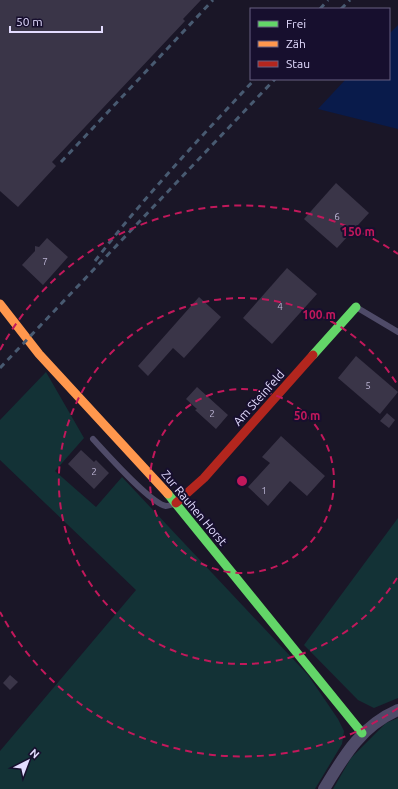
<svg xmlns="http://www.w3.org/2000/svg" width="398" height="789" viewBox="0 0 398 789" font-family="Ubuntu,sans-serif">
<style>
.green{fill:#133236}
.water{fill:#091b4b}
.building{fill:#3a3548}
.lines{fill:none;stroke-linecap:round;stroke-linejoin:round}
.lane{stroke:#4f4b68;stroke-width:6}
.street{stroke:#4f4b68;stroke-width:12}
.fast{stroke:#63d668;stroke-width:9}
.slow{stroke:#ff974d;stroke-width:9}
.jam{stroke:#b3261e;stroke-width:9}
.rail{stroke:#485a71;stroke-width:3;stroke-dasharray:6 5;stroke-linecap:butt}
.ring{fill:none;stroke:#c2185b;stroke-width:2;stroke-dasharray:7 5}
.labels{text-anchor:middle;stroke-width:4;stroke-linejoin:round;paint-order:stroke}
.number-label{font-size:10px;fill:#b9b2d1}
.street-label{font-size:12px;fill:#e3dcff;stroke:#170f2e}
.centre{fill:#c2185b;stroke:#170f2e;stroke-width:2}
.ring-label{font-size:12px;text-anchor:middle;font-weight:bold;fill:#c2185b;stroke:#170f2e;stroke-width:4;stroke-linejoin:round;paint-order:stroke}
</style>
<rect width="100%" height="100%" fill="#1a1627"/>
<g class="green">
<polygon points="46,372 84,438 55,471 96,507 122,477 308,675 338,719 344,731 342,744 315,789 0,789 0,751 136,590 0,460 0,420"/>
<polygon points="398,518 398,698 374,708 358,700 304,645"/>
<polygon points="398,718 398,789 333,789 351,758 386,723"/>
</g>
<polygon class="water" points="398,25 398,129 318,109 346,79 389,79 389,34"/>
<g class="building">
<polygon points="0,0 201,0 183,19 185,21 52,162 56,166 18,207 0,191"/>
<polygon points="336,183 369,213 337,248 304,219"/>
<polygon points="47,238 68,257 43,285 22,265 35,251 35,246 39,247"/>
<polygon points="287,268 317,294 272,344 243,318"/>
<polygon points="199,297 221,317 184,358 173,348 148,376 138,366"/>
<polygon points="356,356 398,392 380,414 338,378"/>
<polygon points="197,387 228,415 216,429 195,410 197,409 186,399"/>
<polygon points="387,413 395,420 389,428 380,421"/>
<polygon points="281,436 325,476 307,496 290,481 268,506 248,487 270,463 262,457"/>
<polygon points="81,450 94,462 96,460 109,473 94,489 68,464"/>
<polygon points="10,675 18,682 10,690 3,683"/>
</g>
<g class="lines">
<g class="lane">
<polyline points="356,307 398,332"/>
<path d="M93 439C106 453 150 503 166 506 169 506 172 504 175 504"/>
</g>
<path class="street" d="M324 789C344 756 361 726 398 710"/>
<g class="fast">
<polyline points="313,355 356,307"/>
<polyline points="168,494 362,733"/>
</g>
<polyline class="slow" points="0,304 39,354 168,494"/>
<polyline class="jam" points="176,503 204,478 313,355"/>
<g class="rail">
<polyline points="320,9 328,0"/>
<polyline points="341,9 350,0"/>
<polyline points="61,162 213,0"/>
<path d="M95 261C144 197 200 138 255 79"/>
<polyline points="0,368 275,79"/>
</g>
</g>
<g class="ring">
<circle cx="242" cy="481" r="92"/>
<path d="M397 578A183 183 0 1 1 397 384"/>
<path d="M398 708A275 275 0 0 1 0 612M0 350A275 275 0 0 1 398 254"/>
</g>
<g class="labels">
<g class="number-label">
<text x="337" y="220">6</text>
<text x="45" y="265">7</text>
<text x="280" y="310">4</text>
<text x="368" y="389">5</text>
<text x="212" y="417">2</text>
<text x="94" y="475">2</text>
<text x="264" y="494">1</text>
</g>
<g class="street-label">
<text transform="translate(259 398) rotate(-48)" y="4">Am Steinfeld</text>
<text transform="translate(194 508) rotate(50)" y="4">Zur Rauhen Horst</text>
</g>
</g>
<circle cx="242" cy="481" r="6" class="centre"/>
<g class="ring-label">
<text x="358" y="236">150 m</text>
<text x="319" y="319">100 m</text>
<text x="307" y="420">50 m</text>
</g>
<rect x="250" y="8" width="140" height="72" fill="#170f2e" stroke="#696182"/>
<rect x="258" y="21" width="20" height="6" fill="#63d668" stroke="#696182"/>
<text x="286" y="28" font-size="12" fill="#e3dcff">Frei</text>
<rect x="258" y="41" width="20" height="6" fill="#ff974d" stroke="#696182"/>
<text x="286" y="48" font-size="12" fill="#e3dcff">Zäh</text>
<rect x="258" y="61" width="20" height="6" fill="#b3261e" stroke="#696182"/>
<text x="286" y="68" font-size="12" fill="#e3dcff">Stau</text>
<g transform="translate(28 761) rotate(42)" stroke="#170f2e" stroke-width="3" paint-order="stroke">
<path d="M0-3L7 15L0 10L-7 15Z" fill="#e3dcff"/>
<text y="-6" font-size="11" font-weight="bold" text-anchor="middle" fill="#e3dcff">N</text>
</g>
<path d="M10 26v6h92v-6" fill="none" stroke="#e3dcff" stroke-width="2"/>
<text x="16" y="26" font-size="12" fill="#e3dcff" stroke="#170f2e" stroke-width="3" paint-order="stroke">50 m</text>
</svg>
